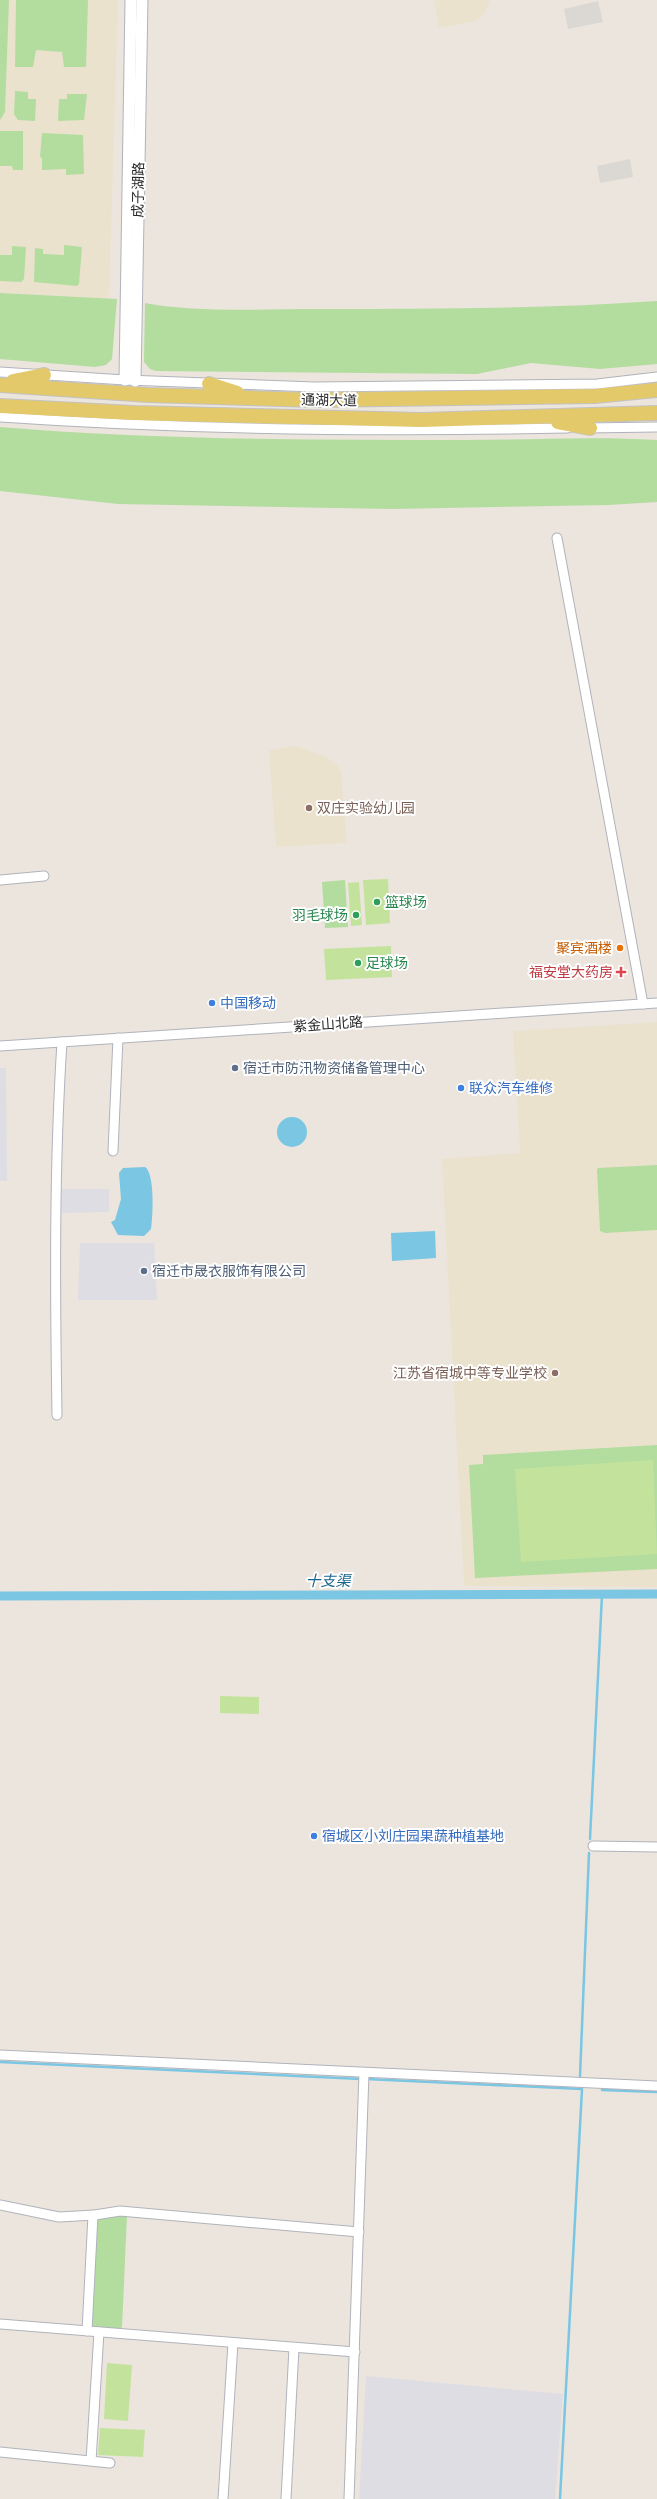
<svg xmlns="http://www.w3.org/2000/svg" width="657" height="2499" viewBox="0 0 657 2499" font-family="Inter,'Noto Sans SC',sans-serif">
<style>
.industrial{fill:#dfdde4}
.education{fill:#ebe2ce}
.green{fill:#b3dc9f}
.pitch{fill:#c3e39c}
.plaza{fill:#dbd8d4}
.water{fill:#7ac6e3}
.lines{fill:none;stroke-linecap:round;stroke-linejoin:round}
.stream{stroke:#7ac6e3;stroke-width:2.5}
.canal{stroke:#7ac6e3;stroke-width:9}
.minor-casing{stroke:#b1b3bc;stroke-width:11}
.tertiary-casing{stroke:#b1b3bc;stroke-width:13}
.primary-casing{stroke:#c3c3c3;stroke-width:16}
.minor{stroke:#fff;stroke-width:9}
.tertiary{stroke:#fff;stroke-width:11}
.primary{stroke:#e3c96a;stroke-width:14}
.education-dot{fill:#8d6e63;stroke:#fff;stroke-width:1.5}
.leisure-dot{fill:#2e9e5b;stroke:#fff;stroke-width:1.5}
.food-dot{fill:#e8710a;stroke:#fff;stroke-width:1.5}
.health-dot{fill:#e0444e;stroke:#fff;stroke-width:1.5}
.shop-dot{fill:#3f7fe0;stroke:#fff;stroke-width:1.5}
.service-dot{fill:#5c6f8a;stroke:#fff;stroke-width:1.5}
.labels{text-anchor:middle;stroke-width:4;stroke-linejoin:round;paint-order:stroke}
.street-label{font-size:14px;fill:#2a2a2a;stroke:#fff}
.education-label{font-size:14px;fill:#785e54;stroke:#fff;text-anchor:start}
.leisure-label{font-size:14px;fill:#27864d;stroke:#fff;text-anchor:start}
.food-label{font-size:14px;fill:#c56008;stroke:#fff;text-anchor:end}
.health-label{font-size:14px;fill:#be3a42;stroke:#fff;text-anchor:end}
.shop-label{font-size:14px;fill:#366cbe;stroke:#fff;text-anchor:start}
.service-label{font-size:14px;fill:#4e5e75;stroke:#fff;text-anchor:start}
.water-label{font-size:15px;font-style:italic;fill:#1a658e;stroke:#fff}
</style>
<rect width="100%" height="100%" fill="#ebe5dd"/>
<g class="industrial">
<polygon points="0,1068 6,1068 7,1181 0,1181"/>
<polygon points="62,1189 109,1189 109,1212 62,1213"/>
<polygon points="80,1243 154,1243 157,1300 78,1300"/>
<polygon points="366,2376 563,2394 555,2499 359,2499"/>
</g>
<g class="education">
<polygon points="0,0 118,0 109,299 0,293"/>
<polygon points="434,0 490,0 484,14 475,21 439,28"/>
<polygon points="296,746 326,757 338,766 341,773 347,843 276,847 269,750"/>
<polygon points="657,1022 657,1587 464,1586 442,1159 520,1153 513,1031"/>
</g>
<g class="green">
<polygon points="0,0 9,0 5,112 0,120"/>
<polygon points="16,0 88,0 86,67 64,67 62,52 36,50 33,67 15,67"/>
<polygon points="15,91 28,92 28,99 36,99 35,121 18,120 14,114"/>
<polygon points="67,94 87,94 84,120 58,121 59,99 67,99"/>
<polygon points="0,131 23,131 23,170 13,170 12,166 0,166"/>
<polygon points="42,133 83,135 84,174 66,175 66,169 42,170 42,158 40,157"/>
<polygon points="64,245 82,247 79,284 77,286 34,282 35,248 43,249 43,254 64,255"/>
<polygon points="12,246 26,247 24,279 21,282 0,281 0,255 12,255"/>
<polygon points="0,293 117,299 112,359 106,365 95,367 0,359"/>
<path d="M657 301V364L600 369 531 363 477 374 156 371 150 369 144 362 145 303C197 313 264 309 318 309 431 309 544 309 657 301Z"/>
<path d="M0 427C155 440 310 440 466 440 530 440 593 436 657 440V502L608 505 391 509 118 504 0 491Z"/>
<polygon points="345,880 348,927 325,928 322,882"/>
<polygon points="657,1165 657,1230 605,1233 600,1231 597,1170 598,1168"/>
<polygon points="657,1445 657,1569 475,1578 469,1465 483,1464 483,1455"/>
<polygon points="122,2215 127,2216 122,2327 120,2329 92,2327 97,2217"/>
</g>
<g class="pitch">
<polygon points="388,879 390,923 366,925 363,880"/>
<polygon points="359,882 362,925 351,926 348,883"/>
<polygon points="391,946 392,977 326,980 324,949"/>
<polygon points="653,1460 657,1554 521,1562 515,1469"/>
<polygon points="220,1696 259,1697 259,1714 220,1713"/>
<polygon points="107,2363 132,2365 128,2421 104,2419"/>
<polygon points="100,2428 145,2430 143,2457 98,2455"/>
</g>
<g class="plaza">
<polygon points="598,1 603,22 568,29 564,9"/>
<polygon points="630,159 633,177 600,183 597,166"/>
</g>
<g class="water">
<circle cx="292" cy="1132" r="15"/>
<path d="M145 1167C155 1173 153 1217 151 1229L144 1236 118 1235 111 1222 115 1220 121 1199 119 1173 123 1168Z"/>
<polygon points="435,1231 436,1258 392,1261 391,1233"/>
</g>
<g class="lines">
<g class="stream">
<polyline points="590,1839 602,1595"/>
<polyline points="0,2062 361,2079"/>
<polyline points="580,2076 589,1853"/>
<polyline points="366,2079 582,2089 560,2499"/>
<polyline points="602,2090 657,2092"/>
</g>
<polyline class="canal" points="0,1596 657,1594"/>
<g class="minor-casing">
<g id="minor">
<polyline points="0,372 125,380 314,387 597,384 657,377"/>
<path d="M0 417C189 430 378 432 568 428"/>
<polyline points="585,428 657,427"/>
<polyline points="557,538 643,1004"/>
<polyline points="0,880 44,876"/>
<polyline points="0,1046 657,1003"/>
<polyline points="113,1151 118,1038"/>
<path d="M57 1415C55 1290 54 1166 62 1042"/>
<polyline points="593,1846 657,1847"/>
<polyline points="0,2055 657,2086"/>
<polyline points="0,2205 59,2217 95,2215 120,2211 359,2232"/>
<polyline points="0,2324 355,2352"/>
<polyline points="87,2331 93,2215"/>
<polyline points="0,2452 110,2463"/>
<polyline points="91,2461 99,2332"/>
<polyline points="223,2499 233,2343"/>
<polyline points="286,2499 294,2348"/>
<polyline points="349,2499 364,2073"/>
</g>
</g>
<g class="tertiary-casing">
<g id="tertiary">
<polyline points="125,380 131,0"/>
<polyline points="135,381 142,0"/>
</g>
</g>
<g class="primary-casing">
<g id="primary">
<polyline points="13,381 44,375"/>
<polyline points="209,384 237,393"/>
<polyline points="0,385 149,395 316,400 595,396 657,390"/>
<polyline points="0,406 134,413 421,420 657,413"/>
<polyline points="558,422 590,428"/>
</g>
</g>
<use href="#minor" class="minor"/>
<use href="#tertiary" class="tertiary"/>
<use href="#primary" class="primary"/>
</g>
<g class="education-dot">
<circle cx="309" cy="808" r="4"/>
<circle cx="555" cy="1373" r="4"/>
</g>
<g class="leisure-dot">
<circle cx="377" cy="902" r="4"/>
<circle cx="356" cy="915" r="4"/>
<circle cx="358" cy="963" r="4"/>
</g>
<circle class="food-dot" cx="620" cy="948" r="4"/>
<path class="health-dot" d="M619 966h4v4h4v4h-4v4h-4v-4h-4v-4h4z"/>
<g class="shop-dot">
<circle cx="212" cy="1003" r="4"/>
<circle cx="461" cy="1088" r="4"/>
<circle cx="314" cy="1836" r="4"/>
</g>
<g class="service-dot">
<circle cx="235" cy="1068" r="4"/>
<circle cx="144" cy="1271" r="4"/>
</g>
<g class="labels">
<g class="street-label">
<text transform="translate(138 190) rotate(-89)" y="5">成子湖路</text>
<text transform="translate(329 400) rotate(1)" y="5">通湖大道</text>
<text transform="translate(328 1024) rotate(-4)" y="5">紫金山北路</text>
</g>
<g class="education-label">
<text x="317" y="813">双庄实验幼儿园</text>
<text x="547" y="1378" text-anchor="end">江苏省宿城中等专业学校</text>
</g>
<g class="leisure-label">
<text x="385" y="907">篮球场</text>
<text x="348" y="920" text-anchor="end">羽毛球场</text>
<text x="366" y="968">足球场</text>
</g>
<g class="food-label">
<text x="612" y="953">聚宾酒楼</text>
</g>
<g class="health-label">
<text x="613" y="977">福安堂大药房</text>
</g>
<g class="shop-label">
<text x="220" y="1008">中国移动</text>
<text x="469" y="1093">联众汽车维修</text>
<text x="322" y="1841">宿城区小刘庄园果蔬种植基地</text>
</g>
<g class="service-label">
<text x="243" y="1073">宿迁市防汛物资储备管理中心</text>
<text x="152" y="1276">宿迁市晟衣服饰有限公司</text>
</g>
<g class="water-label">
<text x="328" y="1586">十支渠</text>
</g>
</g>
</svg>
